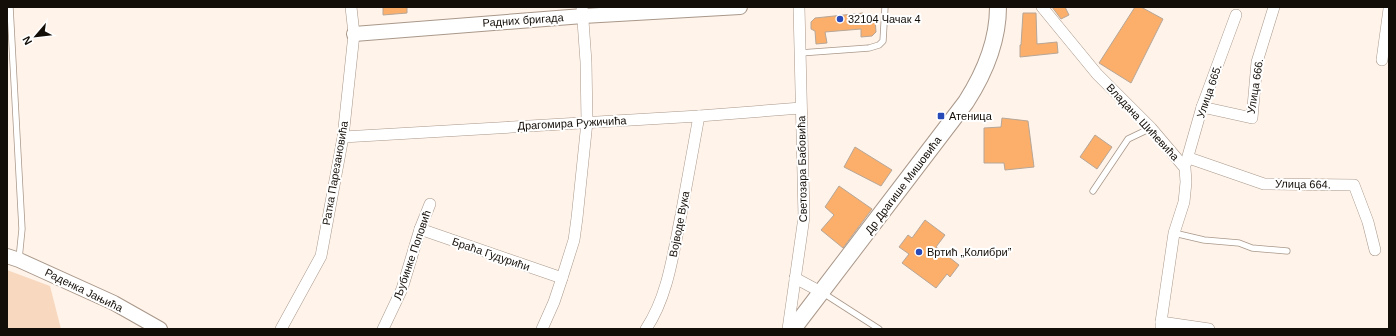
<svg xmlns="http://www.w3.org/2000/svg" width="1396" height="336" viewBox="0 0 1396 336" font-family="Arial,sans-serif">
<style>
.green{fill:#f8d9c0}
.building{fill:#fbaf6a;stroke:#b7a697}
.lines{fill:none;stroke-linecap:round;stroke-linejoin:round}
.service-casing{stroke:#a9988a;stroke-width:7}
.minor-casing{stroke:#a9988a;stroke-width:12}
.tertiary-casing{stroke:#a9988a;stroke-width:16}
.secondary-casing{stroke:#a9988a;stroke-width:18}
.service{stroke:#fff;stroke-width:5.5}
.minor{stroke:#fff;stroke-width:11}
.tertiary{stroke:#fff;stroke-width:14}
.secondary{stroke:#fff;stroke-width:16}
.poi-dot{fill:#2849b8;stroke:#fff;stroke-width:1.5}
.labels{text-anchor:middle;stroke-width:4;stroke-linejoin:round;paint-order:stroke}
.poi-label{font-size:11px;fill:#140e08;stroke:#fff;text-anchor:start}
.street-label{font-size:11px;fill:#140e08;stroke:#fff}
</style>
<rect width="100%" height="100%" fill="#fff3ea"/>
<polygon class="green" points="7,270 50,286 61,329 7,329"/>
<g class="building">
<polygon points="383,7 407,7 407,13 383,15"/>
<polygon points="1052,7 1065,7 1069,15 1061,19"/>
<polygon points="1135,7 1141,7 1163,19 1131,83 1099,63"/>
<polygon points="863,13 864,20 875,19 876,32 872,36 861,37 861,29 825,32 827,43 816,44 815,31 811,29 811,22 815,18"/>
<polygon points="1023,13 1036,13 1037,44 1057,42 1058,53 1020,57 1020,45 1021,45"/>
<polygon points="1002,118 1028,121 1034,167 1005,170 1004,163 984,163 984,128 1001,127"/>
<polygon points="1095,135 1112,147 1097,169 1080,157"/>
<polygon points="855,147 892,170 881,186 844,167"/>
<polygon points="839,186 872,209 843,248 821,230 834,215 825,207"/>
<polygon points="925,220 945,235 936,247 959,265 950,277 947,274 936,288 902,263 909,254 899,247 908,235 912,238"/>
</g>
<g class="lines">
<g class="service-casing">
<g id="service">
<polyline points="10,7 22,229 19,259"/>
<polyline points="800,53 869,48 879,45 883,41 885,7"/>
<polyline points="1093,191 1128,139 1151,128"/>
<polyline points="1174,233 1204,240 1239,243 1252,248 1287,251"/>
<polyline points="823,293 879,329"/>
</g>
</g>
<g class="minor-casing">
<g id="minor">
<polyline points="1042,7 1097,74 1151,128 1185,168 1186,182 1184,202 1174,233 1161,322 1161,329"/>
<polyline points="1382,60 1389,9"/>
<polyline points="1202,107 1252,118 1257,62 1274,7"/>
<polyline points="343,137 699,116 801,108"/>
<polyline points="1189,158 1264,184 1354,185 1368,222 1375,250"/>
<polyline points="1186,163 1202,107 1236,15"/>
<polyline points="420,229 562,278"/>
<polyline points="795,278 821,292"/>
<polyline points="1161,322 1209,329"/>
<polyline points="281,329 321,256 343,137 354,34 351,7"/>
<polyline points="383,329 402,289 420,229 430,204"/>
<polyline points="542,329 554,302 562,278 574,240 577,218 587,122 586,62 582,7"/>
<path d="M646 329C668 296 673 254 681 215 687 182 693 149 699 116"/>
<polyline points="788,329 804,217 799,7"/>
</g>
</g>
<g class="tertiary-casing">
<g id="tertiary">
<polyline points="354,34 583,16 740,7"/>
<polyline points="7,256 19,260 114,303 160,329"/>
</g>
</g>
<g class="secondary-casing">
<path id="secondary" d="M793 329 966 102C984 74 998 42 998 7"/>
</g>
<use href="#service" class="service"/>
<use href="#minor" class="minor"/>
<use href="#tertiary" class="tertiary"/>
<use href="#secondary" class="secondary"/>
</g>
<g class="poi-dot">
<circle cx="840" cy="19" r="4"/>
<rect x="937" y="112" width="8" height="8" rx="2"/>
<circle cx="919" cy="252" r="4"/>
</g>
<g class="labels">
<g class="poi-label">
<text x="848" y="23">32104 Чачак 4</text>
<text x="949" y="120">Атеница</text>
<text x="927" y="256">Вртић „Колибри”</text>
</g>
<g class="street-label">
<text transform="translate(523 20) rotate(-4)" y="4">Радних бригада</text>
<text transform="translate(1255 86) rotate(-81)" y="4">Улица 666.</text>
<text transform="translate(1209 91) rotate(-71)" y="4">Улица 665.</text>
<text transform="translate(1143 122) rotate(47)" y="4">Владана Шићевића</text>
<text transform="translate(572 123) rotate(-3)" y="4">Драгомира Ружичића</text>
<text transform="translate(802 169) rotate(-91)" y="4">Светозара Бабовића</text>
<text transform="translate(335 173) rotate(-80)" y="4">Ратка Парезановића</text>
<text transform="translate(1303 184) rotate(1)" y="4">Улица 664.</text>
<text transform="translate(903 185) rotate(-53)" y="4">Др Драгише Мишовића</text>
<text transform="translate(679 224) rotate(-79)" y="4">Војводе Вука</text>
<text transform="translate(491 254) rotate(19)" y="4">Браћа Гудурићи</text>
<text transform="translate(412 255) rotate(-71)" y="4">Љубинке Поповић</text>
<text transform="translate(84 290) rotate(26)" y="4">Раденка Јањића</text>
</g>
</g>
<rect width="1396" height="336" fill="none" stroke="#140e08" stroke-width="16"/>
<g transform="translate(36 36) rotate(242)" stroke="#ffffff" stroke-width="3" paint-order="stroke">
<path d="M0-3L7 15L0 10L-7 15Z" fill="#140e08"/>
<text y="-6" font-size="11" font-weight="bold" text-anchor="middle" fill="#140e08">N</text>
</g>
</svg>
